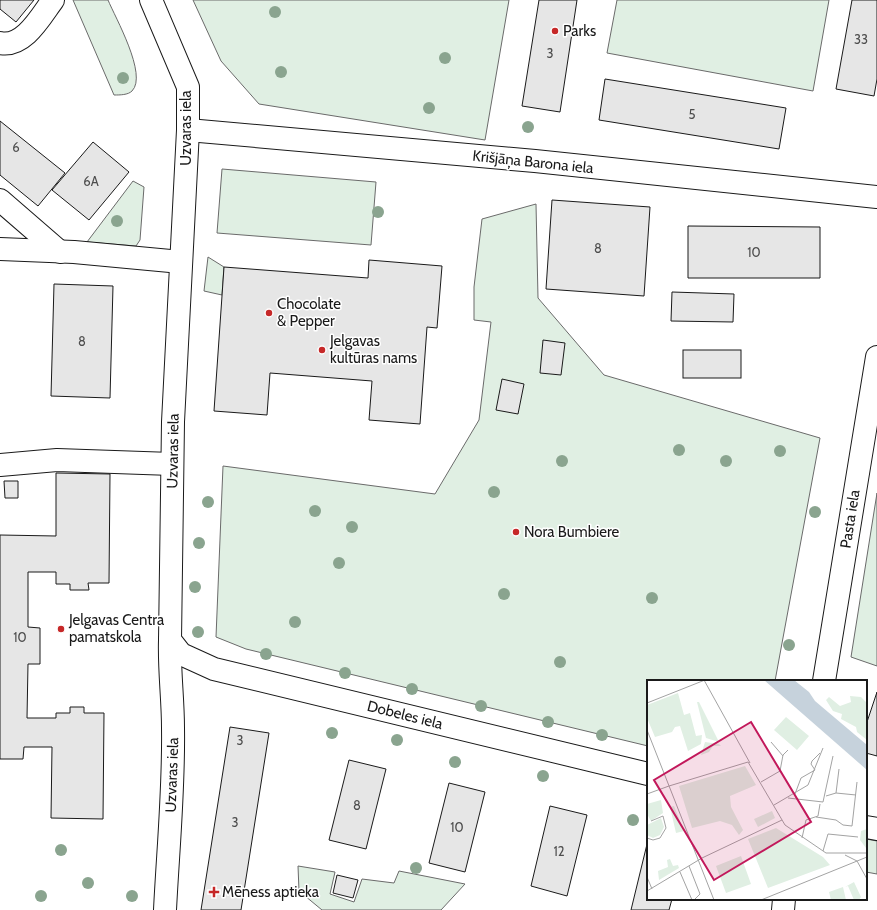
<svg xmlns="http://www.w3.org/2000/svg" width="877" height="910" viewBox="0 0 877 910" font-family="Cabin,sans-serif">
<style>
.green{fill:#e0efe3;stroke:#6a6a6a}
.building{fill:#e6e6e6;stroke:#1a1a1a}
.lines{fill:none;stroke-linecap:round;stroke-linejoin:round}
.minor-casing{stroke:#1a1a1a;stroke-width:24}
.major-casing{stroke:#1a1a1a;stroke-width:24}
.minor{stroke:#fff;stroke-width:22}
.major{stroke:#fff;stroke-width:22}
.tree{fill:#8aa48f}
.poi-dot{fill:#c62828;stroke:#fff;stroke-width:1.5}
.labels{text-anchor:middle;stroke-width:3;stroke-linejoin:round;paint-order:stroke}
.number-label{font-size:13px;fill:#4d4d4d}
.poi-label{font-size:15px;fill:#1a1a1a;stroke:#fff;text-anchor:start}
.street-label{font-size:15px;fill:#1a1a1a;stroke:#fff}
.inset-road{fill:none;stroke:#a3a3a3;stroke-width:1}
.view{fill:#c2185b;fill-opacity:0.15;stroke:#c2185b;stroke-width:2}
.inset-edge{fill:none;stroke:#1a1a1a;stroke-width:2}
</style>
<rect width="100%" height="100%" fill="#fff"/>
<g class="green">
<path d="M73 0H108C115 17 148 75 132 91 128 95 120 95 114 95Z"/>
<polygon points="193,0 509,0 485,140 259,104 221,61"/>
<polygon points="617,0 829,0 813,91 607,53"/>
<polygon points="222,169 376,182 371,245 217,233"/>
<polygon points="133,181 144,187 140,240 136,246 87,242"/>
<polygon points="536,204 538,298 604,375 820,438 775,681 648,681 648,746 246,649 216,637 223,466 435,494 479,420 491,322 474,320 474,287 482,219"/>
<polygon points="208,257 224,267 222,295 204,291"/>
<polygon points="877,493 877,666 851,657"/>
<polygon points="866,839 877,841 877,874 866,872"/>
<polygon points="298,866 335,872 330,894 354,902 362,879 394,883 399,871 465,884 441,910 322,910 299,891"/>
</g>
<g class="building">
<polygon points="0,0 34,0 16,22 0,9"/>
<polygon points="539,0 577,0 560,112 522,106"/>
<polygon points="852,0 877,0 877,79 874,96 836,89"/>
<polygon points="605,79 786,108 779,149 599,120"/>
<polygon points="0,121 65,173 38,206 0,175"/>
<polygon points="93,142 129,172 89,220 52,190"/>
<polygon points="552,200 650,207 644,296 546,289"/>
<polygon points="688,226 820,227 820,278 688,278"/>
<polygon points="369,260 442,266 437,328 427,327 420,424 369,420 372,381 270,373 267,415 214,411 224,267 368,278"/>
<polygon points="54,284 113,286 110,398 51,396"/>
<polygon points="672,292 734,294 733,322 671,321"/>
<polygon points="543,340 565,343 561,375 540,373"/>
<rect x="683" y="350" width="58" height="28"/>
<polygon points="502,379 524,384 518,414 496,410"/>
<polygon points="56,473 110,474 109,583 88,583 89,590 70,590 70,584 56,584 56,572 28,572 28,627 40,628 40,664 28,664 27,718 56,718 56,713 70,713 70,707 84,707 84,713 104,713 103,819 51,818 52,747 24,747 23,759 0,759 0,535 56,536"/>
<polygon points="4,481 18,481 18,498 5,498"/>
<polygon points="877,692 877,756 866,753 866,725"/>
<polygon points="230,727 269,733 241,910 201,910"/>
<polygon points="349,760 386,769 366,849 329,840"/>
<polygon points="449,783 485,792 465,872 429,863"/>
<polygon points="550,806 587,815 567,896 531,886"/>
<polygon points="648,840 648,899 672,899 669,910 631,910"/>
<polygon points="337,875 358,880 353,898 333,893"/>
</g>
<g class="lines">
<g class="minor-casing">
<g id="minor">
<path d="M0 43C24 48 41 16 53 0"/>
<polyline points="188,130 535,161 877,197"/>
<polyline points="0,200 60,252"/>
<polyline points="0,249 74,252 181,262"/>
<polyline points="0,465 57,460 172,464"/>
<polyline points="866,827 877,829"/>
<path d="M165 910C168 850 174 789 173 728 173 698 169 670 170 640"/>
</g>
</g>
<g class="major-casing">
<g id="major">
<polyline points="151,0 188,87 188,130 173,422 170,640 181,654 214,669 648,774"/>
<polyline points="824,681 877,357"/>
<polyline points="783,910 784,899"/>
</g>
</g>
<use href="#minor" class="minor"/>
<use href="#major" class="major"/>
</g>
<g class="tree">
<circle cx="275" cy="12" r="6"/>
<circle cx="445" cy="58" r="6"/>
<circle cx="281" cy="72" r="6"/>
<circle cx="123" cy="78" r="6"/>
<circle cx="429" cy="108" r="6"/>
<circle cx="528" cy="127" r="6"/>
<circle cx="378" cy="212" r="6"/>
<circle cx="117" cy="221" r="6"/>
<circle cx="679" cy="450" r="6"/>
<circle cx="780" cy="451" r="6"/>
<circle cx="562" cy="461" r="6"/>
<circle cx="726" cy="461" r="6"/>
<circle cx="494" cy="492" r="6"/>
<circle cx="208" cy="502" r="6"/>
<circle cx="315" cy="511" r="6"/>
<circle cx="815" cy="512" r="6"/>
<circle cx="352" cy="527" r="6"/>
<circle cx="199" cy="543" r="6"/>
<circle cx="339" cy="563" r="6"/>
<circle cx="195" cy="587" r="6"/>
<circle cx="504" cy="594" r="6"/>
<circle cx="652" cy="598" r="6"/>
<circle cx="295" cy="622" r="6"/>
<circle cx="198" cy="632" r="6"/>
<circle cx="789" cy="645" r="6"/>
<circle cx="266" cy="654" r="6"/>
<circle cx="560" cy="662" r="6"/>
<circle cx="345" cy="673" r="6"/>
<circle cx="412" cy="689" r="6"/>
<circle cx="481" cy="706" r="6"/>
<circle cx="548" cy="722" r="6"/>
<circle cx="332" cy="733" r="6"/>
<circle cx="602" cy="735" r="6"/>
<circle cx="397" cy="740" r="6"/>
<circle cx="455" cy="762" r="6"/>
<circle cx="543" cy="776" r="6"/>
<circle cx="633" cy="820" r="6"/>
<circle cx="61" cy="850" r="6"/>
<circle cx="416" cy="868" r="6"/>
<circle cx="88" cy="883" r="6"/>
<circle cx="41" cy="896" r="6"/>
<circle cx="132" cy="896" r="6"/>
</g>
<g class="poi-dot">
<circle cx="555" cy="31" r="4"/>
<circle cx="269" cy="313" r="4"/>
<circle cx="322" cy="350" r="4"/>
<circle cx="516" cy="532" r="4"/>
<circle cx="61" cy="629" r="4"/>
<path d="M212 886h4v4h4v4h-4v4h-4v-4h-4v-4h4z"/>
</g>
<g class="labels">
<g class="number-label">
<text x="861" y="44">33</text>
<text x="550" y="58">3</text>
<text x="692" y="119">5</text>
<text x="16" y="152">6</text>
<text x="91" y="186">6A</text>
<text x="598" y="253">8</text>
<text x="754" y="257">10</text>
<text x="82" y="346">8</text>
<text x="20" y="642">10</text>
<text x="240" y="745">3</text>
<text x="357" y="810">8</text>
<text x="235" y="827">3</text>
<text x="457" y="832">10</text>
<text x="559" y="856">12</text>
</g>
<g class="poi-label">
<text x="563" y="36">Parks</text>
<text x="277" y="309">Chocolate<tspan x="277" dy="17">&amp; Pepper</tspan></text>
<text x="330" y="346">Jelgavas<tspan x="330" dy="17">kultūras nams</tspan></text>
<text x="524" y="537">Nora Bumbiere</text>
<text x="69" y="625">Jelgavas Centra<tspan x="69" dy="17">pamatskola</tspan></text>
<text x="222" y="897">Mēness aptieka</text>
</g>
<g class="street-label">
<text transform="translate(186 128) rotate(-90)" y="5">Uzvaras iela</text>
<text transform="translate(533 162) rotate(6)" y="5">Krišjāņa Barona iela</text>
<text transform="translate(173 451) rotate(-89)" y="5">Uzvaras iela</text>
<text transform="translate(850 519) rotate(-81)" y="5">Pasta iela</text>
<text transform="translate(405 715) rotate(14)" y="5">Dobeles iela</text>
<text transform="translate(172 775) rotate(-88)" y="5">Uzvaras iela</text>
</g>
</g>
<g transform="translate(647 680)">
<rect width="220" height="220" fill="#fff"/>
<path d="M31 13 37 35 43 33 49 56 55 55 54 64 41 71 33 46 28 47 25 52 8 57 0 38V25ZM203 16 214 17 220 23V60L210 52 209 47 194 39 195 34 186 31 179 20 182 17 193 26 204 22ZM50 22H52L72 62 59 58ZM139 37 162 56 150 70 127 50ZM58 62 72 64 74 66H66L62 72 54 75ZM98 86 109 105 83 116 84 127 96 150 92 155 85 145 73 141 45 148 32 106ZM14 120 16 133 4 141 0 134V124ZM27 126 37 151 29 153 23 127ZM125 131 128 138 111 147 107 139ZM14 138 17 147 13 155 6 158 0 155V145ZM129 148 176 177 183 185 121 208 101 159ZM220 149V168H219L213 160 214 151ZM94 176 104 204 79 213 69 186ZM23 179 26 186 31 185 32 188 12 200 11 191 21 187 20 180ZM207 202 214 217 212 220H207L201 206 198 207ZM196 207 199 220H184L182 212Z" fill="#e0efe3"/>
<path d="M117 0H147L162 12 168 21 220 65V90Z" fill="#c6d2dc"/>
<path class="inset-road" d="M57 0 103 83M0 23 58 0M0 50 67 220M124 62 136 76M114 102 133 91 136 75 141 70M22 106 101 82 138 145 179 173H220M189 113 209 115M0 114 22 106M148 114 154 98 168 90 164 84 165 81 173 73M179 116 189 113 192 89M141 118 176 122 186 76M127 125 161 105 176 68M169 137 189 140 196 145 205 146 210 102M0 158 6 160 13 158 19 148 16 136 4 141M155 158 159 140 171 136 173 124M176 171 181 154 211 157M198 175 210 181 220 199M42 186 53 214 47 220M33 192 45 220M0 197 5 209M0 211 55 178 135 140M114 220 220 177"/>
<path class="view" d="M104 42 164 142 67 200 7 100Z"/>
<rect width="220" height="220" class="inset-edge"/>
</g>
</svg>
